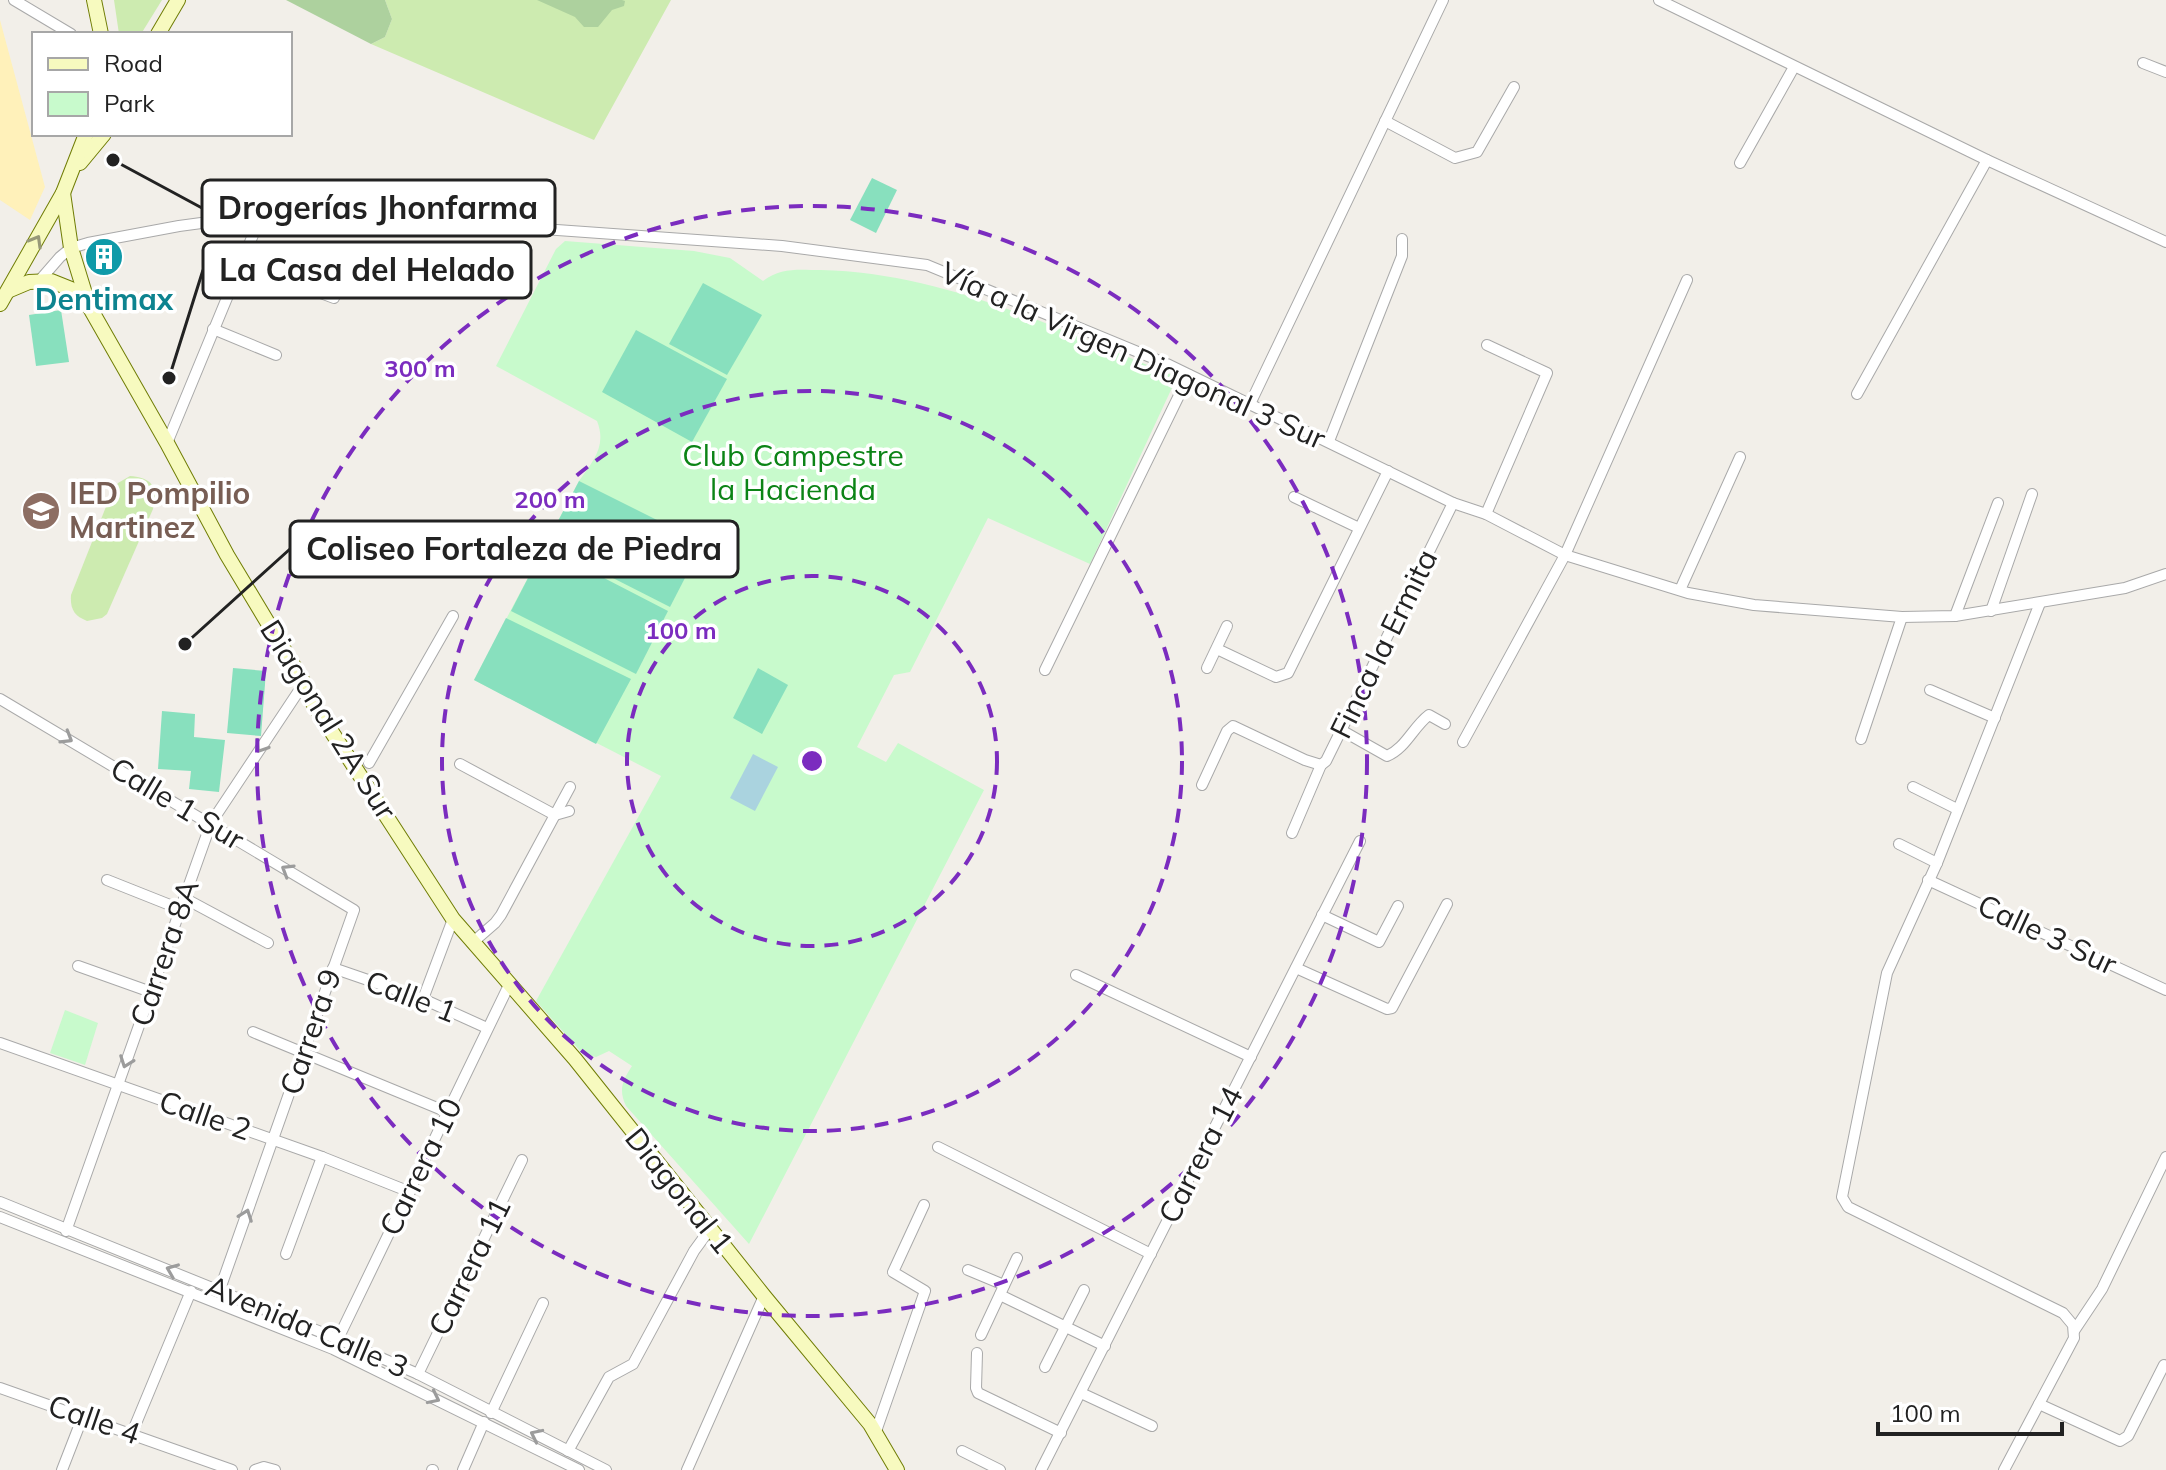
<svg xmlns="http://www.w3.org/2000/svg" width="2166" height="1470" viewBox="0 0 2166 1470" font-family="Mulish,sans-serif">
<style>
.grass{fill:#cdebb0}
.forest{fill:#add19e}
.sand{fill:#fff1ba}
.park{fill:#c8facc}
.pitch{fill:#88e0be}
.water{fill:#aad3df}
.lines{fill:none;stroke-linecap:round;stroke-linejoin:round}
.minor-casing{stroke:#a9a9a9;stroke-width:12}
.secondary-casing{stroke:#707d05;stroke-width:16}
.minor{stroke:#fff;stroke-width:10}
.secondary{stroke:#f7fabf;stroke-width:14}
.oneway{stroke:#979978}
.oneway2{stroke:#9c9c9c}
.ring{fill:none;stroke:#7b2cbf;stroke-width:4;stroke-dasharray:14 10}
.labels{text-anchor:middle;stroke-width:7;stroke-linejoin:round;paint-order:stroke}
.culture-label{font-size:30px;font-weight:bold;fill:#0d838f;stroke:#fff}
.street-label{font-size:30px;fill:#222;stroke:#fff}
.park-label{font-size:30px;fill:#0c8416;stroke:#fff}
.education-label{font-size:30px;font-weight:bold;fill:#785e54;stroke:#fff;text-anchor:start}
.centre{fill:#7b2cbf;stroke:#fff;stroke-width:4}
.ring-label{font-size:24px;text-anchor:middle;font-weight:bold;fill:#7b2cbf;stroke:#fff;stroke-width:7;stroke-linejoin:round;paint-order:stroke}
.leader{fill:none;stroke:#222;stroke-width:3}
.callout-dot{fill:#222;stroke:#fff;stroke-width:3}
.callout{fill:#fff;stroke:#222;stroke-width:3}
.callout-label{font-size:32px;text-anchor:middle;font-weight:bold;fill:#222}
</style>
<rect width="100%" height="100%" fill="#f2efe9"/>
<g class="grass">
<polygon points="114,0 162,0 141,34 119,34"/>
<polygon points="385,0 671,0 594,140 371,44 385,37 392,19"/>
<path d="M130 476C153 478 158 487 153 509L107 614 102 618 87 621C74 616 70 609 71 595L111 494 118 483Z"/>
</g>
<g class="forest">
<polygon points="286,0 385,0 392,19 385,37 371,44"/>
<polygon points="537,0 622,0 625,1 624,6 612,10 598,27 584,27 575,17"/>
</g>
<polygon class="sand" points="0,20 45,187 30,220 0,200"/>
<g class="park">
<path d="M565 241 694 251 730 258 763 281C781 267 798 270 821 270 947 273 1062 331 1177 377L1090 564 988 518 910 672 894 675 857 747 886 762 898 743 984 790 749 1244 626 1106C618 1089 623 1080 632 1066L609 1051 596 1057 583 1054 536 1001 661 776 474 680 579 481C593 461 607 446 597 421L496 366 556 249Z"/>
<polygon points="65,1010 98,1023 85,1065 50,1053"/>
</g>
<g class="pitch">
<polygon points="872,178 897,190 876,233 850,220"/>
<polygon points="703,283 762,315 727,375 669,344"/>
<polygon points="61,310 69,362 36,366 29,315"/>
<polygon points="636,330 727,379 692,442 602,392"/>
<polygon points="579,481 703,543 670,607 546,544"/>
<polygon points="544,547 668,611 636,674 511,611"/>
<polygon points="506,618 631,679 596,744 474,680"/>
<polygon points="233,668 266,671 261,736 227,733"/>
<polygon points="758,668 788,685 762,734 733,718"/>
<polygon points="162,711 195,714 194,737 225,740 219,792 189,789 191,771 158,769"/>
</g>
<polygon class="water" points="753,754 778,767 755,811 730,798"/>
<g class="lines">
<g class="minor-casing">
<g id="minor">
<polyline points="14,0 71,34"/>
<polyline points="1659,0 1987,160 2166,242"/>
<polyline points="2143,63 2166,72"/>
<polyline points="1385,121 1455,158 1477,152 1514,87"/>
<polyline points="1740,163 1794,67"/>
<polyline points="241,263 334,298"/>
<polyline points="40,280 60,257 71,248 88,243 179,226 283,212 327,203 500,226 782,246 927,265 1167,364 1453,503 1486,514 1565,555 1688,593 1754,605 1902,617 1955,616 2125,588 2166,574"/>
<polyline points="213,329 276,355"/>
<polyline points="1857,394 1987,160"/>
<polyline points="1250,404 1443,0"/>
<polyline points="1329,441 1402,256 1402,239"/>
<polyline points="167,443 253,235"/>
<polyline points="1294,497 1359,528"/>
<polyline points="1486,514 1547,373 1487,345"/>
<polyline points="1680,590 1740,457"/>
<polyline points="1991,611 2032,494"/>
<polyline points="1955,616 1998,503"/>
<polyline points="1217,649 1276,677 1288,673 1388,471"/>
<polyline points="1207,668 1227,626"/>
<polyline points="1045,670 1189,375"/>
<polyline points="1930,690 1995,718"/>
<polyline points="0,699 354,910 220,1289"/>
<path d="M1341 730 1387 756C1406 748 1413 727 1429 715L1445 724"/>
<polyline points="1861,739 1902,617"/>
<polyline points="1463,742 1565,555 1687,280"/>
<polyline points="369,763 453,616"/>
<polyline points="460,764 555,815 569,811"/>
<polyline points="1202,785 1227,731 1233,726 1305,760 1321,765"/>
<polyline points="1913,787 1957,809"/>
<polyline points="1292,833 1321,765 1326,761 1453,503"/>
<polyline points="1899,844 1937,863"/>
<polyline points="107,880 180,909"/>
<polyline points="1928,880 2166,990"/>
<polyline points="184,898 268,943"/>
<polyline points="1322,915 1379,942 1398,906"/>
<polyline points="472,943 495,923 501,915 570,787"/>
<polyline points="78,966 151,992"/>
<polyline points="333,968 423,999 487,1028"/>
<polyline points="1296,968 1387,1009 1392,1008 1447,904"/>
<polyline points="1076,975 1251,1057"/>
<polyline points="423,999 453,919"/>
<polyline points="253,1032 447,1112"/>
<polyline points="0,1043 322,1157 410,1192"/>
<polyline points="938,1147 1151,1254"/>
<polyline points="0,1202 338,1339 418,1374 606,1470"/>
<polyline points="0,1217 333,1349 579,1470"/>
<polyline points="66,1231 211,823 304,683"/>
<polyline points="286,1254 322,1157"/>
<polyline points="968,1270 1004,1285"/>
<polyline points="1000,1295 1105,1346"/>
<polyline points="2074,1331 2102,1289 2166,1157"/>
<polyline points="981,1335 1017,1258"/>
<polyline points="336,1343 509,985"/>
<polyline points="977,1353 976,1388 978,1393 1061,1433"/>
<polyline points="1045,1367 1084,1290"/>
<polyline points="418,1374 522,1160"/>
<polyline points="0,1388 232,1470"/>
<polyline points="1081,1393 1152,1426"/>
<polyline points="2039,1404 2120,1441 2128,1436 2164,1365"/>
<polyline points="491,1413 543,1303"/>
<polyline points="132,1433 191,1291"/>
<polyline points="875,1434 925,1291 893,1272 924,1205"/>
<polyline points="568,1451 609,1377 633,1364 694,1251 710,1229"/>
<polyline points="962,1451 1000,1470"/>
<polyline points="62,1470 83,1416"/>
<polyline points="255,1470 264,1467 275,1470"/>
<polyline points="432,1470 433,1470"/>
<polyline points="463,1470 484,1422"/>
<polyline points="687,1470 764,1296"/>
<polyline points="1041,1470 1360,841"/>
<polyline points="2004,1470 2074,1338 2073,1325 2063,1313 1848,1207 1842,1197 1887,973 1937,863 2040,603"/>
</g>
</g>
<g class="secondary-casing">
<g id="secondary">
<polyline points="94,0 101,34"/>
<polyline points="158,34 178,0"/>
<polyline points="80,163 104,134"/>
<polyline points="63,193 71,248 87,300"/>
<polyline points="10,290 29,282 51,281 71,289 90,308 167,443 227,555 304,683 313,703 453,919 575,1059 764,1296 870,1424 897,1470"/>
<polyline points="0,304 63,193 86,134"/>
</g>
</g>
<use href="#minor" class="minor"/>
<use href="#secondary" class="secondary"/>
</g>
<defs><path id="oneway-chevron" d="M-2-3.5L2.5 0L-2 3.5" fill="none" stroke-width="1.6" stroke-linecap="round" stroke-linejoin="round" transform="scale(2)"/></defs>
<use class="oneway" href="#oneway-chevron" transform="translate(36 241) rotate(-60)"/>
<g class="oneway2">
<use href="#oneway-chevron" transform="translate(67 738) rotate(31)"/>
<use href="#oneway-chevron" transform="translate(261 747) rotate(123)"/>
<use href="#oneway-chevron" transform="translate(287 870) rotate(-149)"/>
<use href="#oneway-chevron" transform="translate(126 1062) rotate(110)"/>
<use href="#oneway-chevron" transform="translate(246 1215) rotate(-70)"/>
<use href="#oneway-chevron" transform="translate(172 1270) rotate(-158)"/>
<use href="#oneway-chevron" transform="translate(434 1398) rotate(26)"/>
<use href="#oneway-chevron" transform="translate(536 1435) rotate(-154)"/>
</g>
<g class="ring">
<circle cx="812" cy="761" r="185"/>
<circle cx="812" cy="761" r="370"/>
<circle cx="812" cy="761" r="555"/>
</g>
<defs>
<g id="building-disc" transform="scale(2)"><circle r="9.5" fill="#0f9aa8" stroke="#fff"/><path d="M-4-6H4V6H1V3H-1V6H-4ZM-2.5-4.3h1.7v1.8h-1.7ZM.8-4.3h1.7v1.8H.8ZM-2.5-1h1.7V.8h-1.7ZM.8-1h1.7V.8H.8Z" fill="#fff"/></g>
<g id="school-disc" transform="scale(2)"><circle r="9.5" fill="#8d6e63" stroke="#fff"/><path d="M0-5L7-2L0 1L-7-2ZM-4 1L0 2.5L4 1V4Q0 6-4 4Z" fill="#fff"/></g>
</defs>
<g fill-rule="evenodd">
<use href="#building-disc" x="104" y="257"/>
<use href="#school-disc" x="41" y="511"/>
</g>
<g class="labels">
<g class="culture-label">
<text x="104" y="310">Dentimax</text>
</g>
<g class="street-label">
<text transform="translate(1133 356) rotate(24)" y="10">Vía a la Virgen Diagonal 3 Sur</text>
<text transform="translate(1384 644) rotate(-64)" y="10">Finca la Ermita</text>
<text transform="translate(328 720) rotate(58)" y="10">Diagonal 2A Sur</text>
<text transform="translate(177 804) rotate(31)" y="10">Calle 1 Sur</text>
<text transform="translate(2047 935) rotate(25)" y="10">Calle 3 Sur</text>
<text transform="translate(165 953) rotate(-71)" y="10">Carrera 8A</text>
<text transform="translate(411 997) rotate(21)" y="10">Calle 1</text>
<text transform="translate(311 1032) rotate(-71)" y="10">Carrera 9</text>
<text transform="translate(205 1116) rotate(19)" y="10">Calle 2</text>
<text transform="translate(1201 1155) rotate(-63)" y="10">Carrera 14</text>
<text transform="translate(421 1167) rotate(-64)" y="10">Carrera 10</text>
<text transform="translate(679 1191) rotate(51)" y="10">Diagonal 1</text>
<text transform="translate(470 1267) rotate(-64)" y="10">Carrera 11</text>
<text transform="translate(307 1327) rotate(23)" y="10">Avenida Calle 3</text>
<text transform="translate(94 1420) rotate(19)" y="10">Calle 4</text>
</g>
<g class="park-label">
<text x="793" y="466">Club Campestre<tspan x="793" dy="34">la Hacienda</tspan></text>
</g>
<g class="education-label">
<text x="69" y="504">IED Pompilio<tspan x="69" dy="34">Martinez</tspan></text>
</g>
</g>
<circle cx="812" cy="761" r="12" class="centre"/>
<g class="ring-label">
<text x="420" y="377">300 m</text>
<text x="550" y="508">200 m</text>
<text x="681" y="639">100 m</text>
</g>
<path class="leader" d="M113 160L202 208M169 378L203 270M185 644L290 549"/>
<g class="callout-dot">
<circle cx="113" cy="160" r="8"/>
<circle cx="169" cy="378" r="8"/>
<circle cx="185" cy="644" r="8"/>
</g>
<g class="callout">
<rect x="202" y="180" width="353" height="56" rx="8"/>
<rect x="203" y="242" width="328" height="56" rx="8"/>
<rect x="290" y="521" width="448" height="56" rx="8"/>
</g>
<g class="callout-label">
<text x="378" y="219">Drogerías Jhonfarma</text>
<text x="367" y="281">La Casa del Helado</text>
<text x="514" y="560">Coliseo Fortaleza de Piedra</text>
</g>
<rect x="32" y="32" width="260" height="104" fill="#ffffff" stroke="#a7a7a7" stroke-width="2"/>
<rect x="48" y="58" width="40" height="12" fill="#f7fabf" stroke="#a7a7a7" stroke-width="2"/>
<text x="104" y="72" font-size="24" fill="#222222">Road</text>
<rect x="48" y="92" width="40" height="24" fill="#c8facc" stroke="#a7a7a7" stroke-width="2"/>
<text x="104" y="112" font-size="24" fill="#222222">Park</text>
<path d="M1878 1422v12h184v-12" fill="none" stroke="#222222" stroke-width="4"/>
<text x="1890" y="1422" font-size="24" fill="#222222" stroke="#ffffff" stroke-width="6" paint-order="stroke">100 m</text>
</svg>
